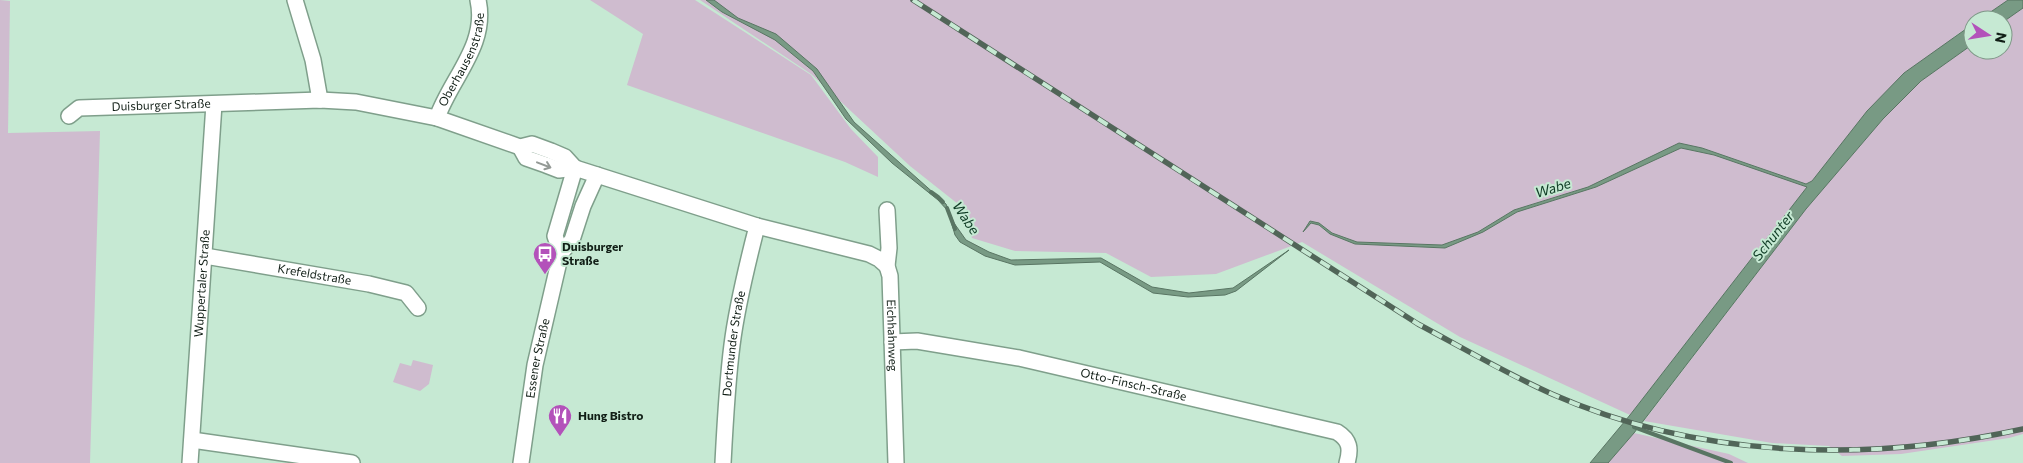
<svg xmlns="http://www.w3.org/2000/svg" width="2023" height="463" viewBox="0 0 2023 463" font-family="Commissioner,sans-serif">
<style>
.green{fill:#cfbccf}
.water{fill:#789a84;stroke:#597563}
.lines{fill:none;stroke-linecap:round;stroke-linejoin:round}
.stream{stroke:#597563;stroke-width:4}
.minor-casing{stroke:#7f9f8b;stroke-width:18}
.minor{stroke:#fff;stroke-width:15}
.rail-casing{stroke:#516558;stroke-width:5.5}
.rail{stroke:#c6e9d3;stroke-width:4;stroke-dasharray:11;stroke-linecap:butt}
.oneway{stroke:#949a96}
.labels{text-anchor:middle;stroke-width:4;stroke-linejoin:round;paint-order:stroke}
.street-label{font-size:12px;fill:#111e16;stroke:#c6e9d3}
.poi-label{font-size:12px;font-weight:bold;fill:#111e16;stroke:#c6e9d3;text-anchor:start}
.water-label{font-size:14px;font-style:italic;fill:#103d26;stroke:#c6e9d3}
</style>
<rect width="100%" height="100%" fill="#c6e9d3"/>
<g class="green">
<polygon points="0,0 10,1 8,133 100,131 90,463 0,463"/>
<polygon points="590,0 695,0 811,75 851,129 878,157 878,177 845,162 627,85 643,34"/>
<polygon points="700,0 2008,0 1979,20 1973,20 1973,24 1955,36 1812,181 1806,184 1702,148 1679,144 1588,187 1514,210 1478,232 1442,245 1357,242 1332,233 1319,223 1310,221 1306,228 1311,223 1319,225 1330,234 1355,244 1445,248 1483,232 1517,212 1596,187 1681,148 1714,155 1808,186 1630,415 1460,337 1302,242 1216,274 1151,277 1106,253 1015,251 972,238 958,204 910,166 811,74"/>
<polygon points="2023,8 2023,434 2009,438 1901,454 1842,456 1829,446 1772,443 1644,421 1806,209 1883,119 1921,81 1973,44 1973,50 2003,50 2003,22"/>
<polygon points="413,360 433,365 429,384 420,391 393,382 400,363 411,366"/>
<polygon points="1634,433 1729,454 1748,463 1608,463"/>
</g>
<g class="water">
<polygon points="706,0 714,0 738,18 776,34 817,69 854,122 946,204 954,223 966,240 989,252 1011,260 1101,258 1152,287 1189,293 1233,288 1289,250 1236,291 1225,295 1188,297 1153,293 1100,262 1015,265 985,256 960,242 955,235 948,211 938,200 892,163 846,119 813,71 775,40 722,12"/>
<polygon points="2008,0 2023,0 2023,8 2003,22 2003,20 1979,20"/>
<polygon points="1973,24 1973,44 1921,81 1883,119 1806,209 1634,433 1608,463 1590,463 1630,415 1807,187 1714,155 1681,148 1596,187 1517,212 1483,232 1445,248 1355,244 1330,234 1319,225 1311,223 1303,232 1310,221 1319,223 1332,233 1357,242 1442,245 1478,232 1514,210 1588,187 1679,143 1702,148 1806,184 1812,181 1867,111 1904,73"/>
</g>
<g class="lines">
<g class="stream">
<polyline points="931,192 938,197 943,202"/>
<polyline points="947,208 955,229"/>
<polyline points="1634,427 1731,463"/>
</g>
<g class="minor-casing">
<g id="minor">
<polyline points="295,0 313,60 320,100"/>
<path id="s1" d="M69 116 79 108 320 100 356 102 437 118 520 147 532 144 551 151 565 157 575 168"/>
<path id="s2" d="M437 118C451 78 488 45 478 0"/>
<polyline points="520,147 526,158 546,165 559,170 575,168 757,226 869,254 879,259 887,266"/>
<path id="s3" d="M887 210 889 248 887 266 890 276 896 463"/>
<polyline points="561,253 555,236 575,168"/>
<path id="s4" d="M205 256 369 284 406 293 418 308"/>
<path id="s5" d="M892 342 917 341 1019 358 1337 432C1350 440 1351 449 1347 463"/>
<polyline points="192,440 352,463"/>
<path id="s6" d="M190 463 214 104"/>
<path id="s7" d="M521 463 535 365 561 253 572 240 583 206 597 175"/>
<path id="s8" d="M723 463C725 424 727 384 732 345 737 305 747 265 757 226"/>
</g>
</g>
<use href="#minor" class="minor"/>
<g class="rail-casing">
<path id="rail" d="M913 0 1418 324C1463 348 1505 373 1552 394 1699 459 1868 463 2023 429"/>
</g>
<use href="#rail" class="rail"/>
</g>
<defs><path id="oneway-shaft" d="M-6 0H5M1.5-3L5.5 0L1.5 3" fill="none" stroke-width="1.6" stroke-linecap="round" stroke-linejoin="round" transform="scale(1.25)"/></defs>
<use class="oneway" href="#oneway-shaft" transform="translate(544 165) rotate(21)"/>
<defs>
<g id="bus-pin" transform="scale(1.25)"><path d="M0 17L-7.5 6A9.5 9.5 0 1 1 7.5 6Z" fill="#b352ba" stroke="#c6e9d3"/><path d="M-5-6H5V4H4V6H2V4H-2V6H-4V4H-5ZM-3.5-4V0h7V-4ZM-3.5 1.2v1.5H-2V1.2ZM2 1.2v1.5H3.5V1.2Z" fill="#fff"/></g>
<g id="restaurant-pin" transform="scale(1.25)"><path d="M0 17L-7.5 6A9.5 9.5 0 1 1 7.5 6Z" fill="#b352ba" stroke="#c6e9d3"/><path d="M-5-6h1v4h1v-4h1v4h1v-4h1v5L-1.5 .5V6h-2V.5L-5-1ZM5-6V6H3V1.5H1.5Q1.5-4 5-6Z" fill="#fff"/></g>
</defs>
<g fill-rule="evenodd">
<use href="#bus-pin" x="545" y="254"/>
<use href="#restaurant-pin" x="560" y="416"/>
</g>
<g class="labels">
<g class="street-label">
<text dy="4" stroke="none"><textPath href="#s2" startOffset="64">Oberhausenstraße</textPath></text>
<text dy="4" stroke="none"><textPath href="#s1" startOffset="95">Duisburger Straße</textPath></text>
<text dy="4" stroke="none"><textPath href="#s4" startOffset="111">Krefeldstraße</textPath></text>
<text dy="4" stroke="none"><textPath href="#s6" startOffset="180">Wuppertaler Straße</textPath></text>
<text dy="4" stroke="none"><textPath href="#s3" startOffset="126">Eichhahnweg</textPath></text>
<text dy="4" stroke="none"><textPath href="#s8" startOffset="120">Dortmunder Straße</textPath></text>
<text dy="4" stroke="none"><textPath href="#s7" startOffset="106">Essener Straße</textPath></text>
<text dy="4" stroke="none"><textPath href="#s5" startOffset="246">Otto-Finsch-Straße</textPath></text>
</g>
<g class="poi-label">
<text x="562" y="251">Duisburger<tspan x="562" dy="14">Straße</tspan></text>
<text x="578" y="420">Hung Bistro</text>
</g>
<g class="water-label">
<text transform="translate(1553 188) rotate(-17)" y="5">Wabe</text>
<text transform="translate(966 218) rotate(56)" y="5">Wabe</text>
<text transform="translate(1773 236) rotate(-52)" y="5">Schunter</text>
</g>
</g>
<g transform="translate(1988 35) rotate(102)"><circle r="24" fill="#c6e9d3" stroke="#7e9887"/>
<path d="M0-4L9 19L0 12L-9 19Z" fill="#b352ba"/>
<text y="-8" font-size="14" font-weight="bold" text-anchor="middle" fill="#111e16">N</text>
</g>
</svg>
